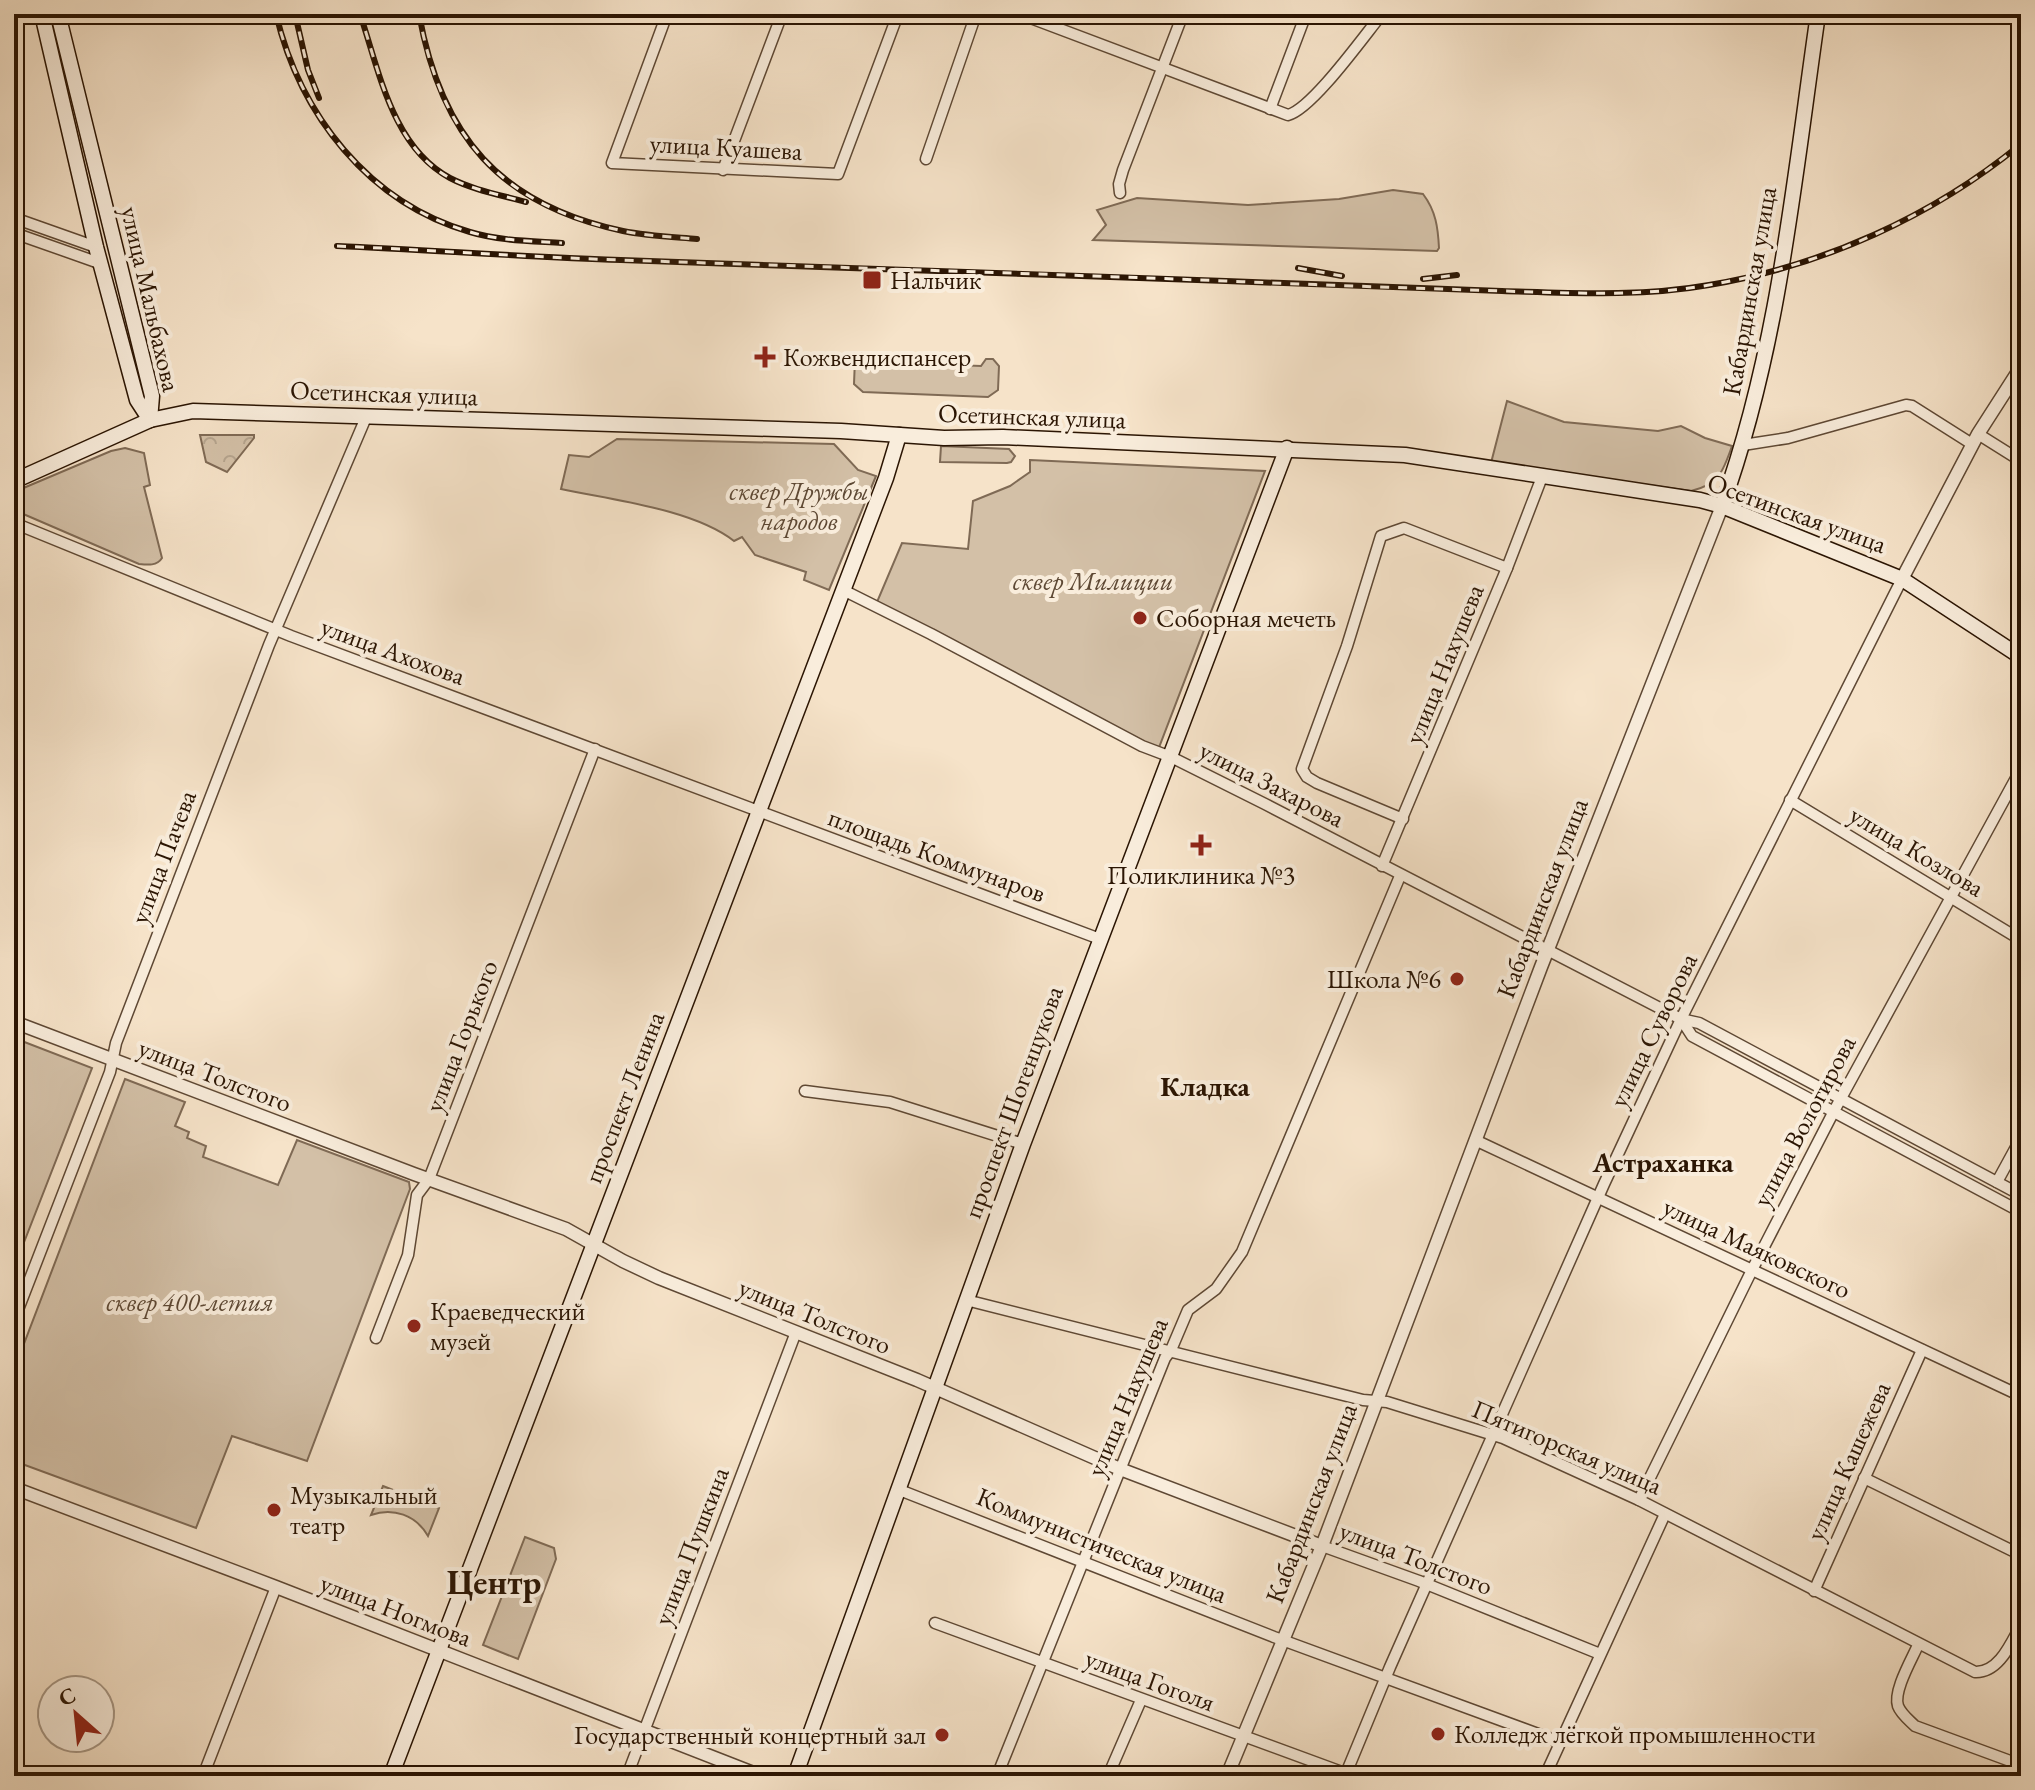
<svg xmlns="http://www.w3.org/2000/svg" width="2035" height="1790" viewBox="0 0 2035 1790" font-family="'EB Garamond',serif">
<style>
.green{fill:#d3c0a7;stroke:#7f6a55;stroke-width:2}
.forest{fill:url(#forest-crowns);stroke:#7f6a55;stroke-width:2}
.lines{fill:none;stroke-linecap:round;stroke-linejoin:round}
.minor-casing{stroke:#5e4834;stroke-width:13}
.tertiary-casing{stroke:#5e4834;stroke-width:15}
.secondary-casing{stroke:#2b1503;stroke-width:17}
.minor{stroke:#f9eddc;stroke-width:10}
.tertiary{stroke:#f9eddc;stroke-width:12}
.secondary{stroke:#f9eddc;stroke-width:14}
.rail-casing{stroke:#2b1503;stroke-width:6}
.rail{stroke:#f9eddc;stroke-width:3;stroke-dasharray:9;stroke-linecap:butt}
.poi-dot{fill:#8f2418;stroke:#f9eddc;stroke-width:3}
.labels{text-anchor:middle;stroke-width:8;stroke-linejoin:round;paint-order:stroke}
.street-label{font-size:26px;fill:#2b1503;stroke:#f9eddc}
.poi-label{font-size:26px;fill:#2b1503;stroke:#f9eddc;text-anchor:start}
.park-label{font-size:26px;font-style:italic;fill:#5d4834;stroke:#f9eddc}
.neighbourhood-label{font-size:28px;font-weight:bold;fill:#2b1503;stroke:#f9eddc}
.district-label{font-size:34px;font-weight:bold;fill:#2b1503;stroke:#f9eddc}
</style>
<defs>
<pattern id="forest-crowns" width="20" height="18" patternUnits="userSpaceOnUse" patternTransform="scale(2)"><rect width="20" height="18" fill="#d3c0a7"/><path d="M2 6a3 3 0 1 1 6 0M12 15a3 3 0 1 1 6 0" fill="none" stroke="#b5a48e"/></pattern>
</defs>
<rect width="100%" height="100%" fill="#f6e3c9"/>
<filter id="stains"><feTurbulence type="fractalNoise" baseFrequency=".0025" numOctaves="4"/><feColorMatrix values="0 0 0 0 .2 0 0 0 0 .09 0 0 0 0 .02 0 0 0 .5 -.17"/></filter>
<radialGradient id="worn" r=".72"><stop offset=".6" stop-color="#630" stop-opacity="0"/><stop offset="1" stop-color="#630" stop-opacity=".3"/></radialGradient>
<g class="green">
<path d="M1393 190 1423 194C1436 211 1438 228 1439 248L1437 251 1093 240 1106 225 1097 210 1137 198 1248 205 1339 199Z"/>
<polygon points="862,353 868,354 873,362 981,366 986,359 993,359 999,366 998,390 988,397 863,392 854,384 855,359"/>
<path d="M1507 401 1564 422 1658 431 1681 426 1705 438 1732 446C1723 472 1719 484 1691 491L1491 463Z"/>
<path d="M617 439 834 444 858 470 876 476 829 590 804 580 806 572 755 555 742 537 734 541C693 509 612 500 561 489L569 455 589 457Z"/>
<polygon points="941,446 1009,449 1015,456 1011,462 1007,463 940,462"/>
<path d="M125 448 144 453 150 485 144 487 162 558C157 566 148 565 139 564L14 510V492L111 451Z"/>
<polygon points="1030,460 1265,471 1158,750 877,602 902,543 968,549 973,501 1010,486 1030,472"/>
<polygon points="14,1038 92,1068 21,1250 14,1247"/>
<polygon points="125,1079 185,1102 175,1126 189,1132 187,1138 206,1146 203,1157 278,1185 297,1140 409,1182 410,1189 307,1461 232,1436 196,1528 14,1461 14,1370"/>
<path d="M383 1486 439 1508 428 1536C416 1515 393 1507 371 1515Z"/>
<polygon points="525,1537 554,1548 556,1559 518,1659 483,1645"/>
</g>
<polygon class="forest" points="200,435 254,435 254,438 227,472 206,462"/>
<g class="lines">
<g class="minor-casing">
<g id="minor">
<polyline points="667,14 612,163 838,174 898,14"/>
<path d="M1020 14 1288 115C1312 109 1364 36 1382 14"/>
<polyline points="1270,109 1306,14"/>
<polyline points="926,159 976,14"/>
<polyline points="723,170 782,14"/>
<polyline points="1120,193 1119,184 1123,170 1183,14"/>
<polyline points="14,218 96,247"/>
<polyline points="14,233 102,264"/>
<polyline points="1978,434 2021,461"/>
<polyline points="1743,445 1788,438 1906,405 1912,406 1972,444"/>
<polyline points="14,523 291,636 1100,939"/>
<polyline points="843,590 931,634 1142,746 1171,757 1265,804 1681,1019 1699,1023 2021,1195"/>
<polyline points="1790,800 2021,940"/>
<polyline points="1403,819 1317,783 1307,777 1302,769 1347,646 1381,536 1404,528 1507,568"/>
<polyline points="1382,866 1507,568 1542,477"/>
<polyline points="1681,1019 1692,1036 2021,1212"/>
<polyline points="805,1091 890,1102 1023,1144"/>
<polyline points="1475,1140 2021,1396"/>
<polyline points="1997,1182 2021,1138"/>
<path d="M966 1300 1363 1400 1387 1402 1503 1438 1639 1500 1975 1672C1999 1673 2011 1643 2021 1625"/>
<polyline points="14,1320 110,1072 116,1043 269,645 367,415"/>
<polyline points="376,1338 408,1255 417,1195 429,1179 595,749"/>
<polyline points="1864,1478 2021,1555"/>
<polyline points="897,1489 1274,1637 1560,1742"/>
<polyline points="1639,1500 1752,1270 1834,1111 2021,769"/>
<polyline points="1322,1546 1419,1581 1600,1654"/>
<polyline points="1814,1591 1922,1350"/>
<polyline points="935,1623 1350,1775"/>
<path d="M1918 1645C1912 1659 1893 1691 1898 1706 1901 1714 1909 1720 1915 1726L2021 1765"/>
<polyline points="203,1776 276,1587"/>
<polyline points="627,1776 796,1332"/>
<polyline points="997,1776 1165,1358 1171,1350 1188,1310 1216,1289 1242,1252 1400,876"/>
<polyline points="1108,1776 1141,1700"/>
<polyline points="1345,1776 1390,1667 1604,1184 1681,1019 1902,579"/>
<polyline points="1545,1776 1665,1514"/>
</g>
</g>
<g class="tertiary-casing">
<g id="tertiary">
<polyline points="1902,579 1978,434 2021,367"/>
<polyline points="14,1022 414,1174 566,1229 623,1261 659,1278 917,1380 1120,1469 1322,1546"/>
<polyline points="14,1488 276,1587 761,1776"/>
<polyline points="1227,1776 1322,1546 1541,967 1722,506"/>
</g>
</g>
<g class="secondary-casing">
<g id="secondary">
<polyline points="42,14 96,247 137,400 150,420"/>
<polyline points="58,14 152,396 150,420"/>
<polyline points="14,481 150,420 193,411 841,431 944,438 1003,437 1405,455 1700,500 1722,506 1902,579 2021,657"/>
<path d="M1722 506C1779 348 1794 179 1818 14"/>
<polyline points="391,1776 886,478 899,435"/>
<polyline points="795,1776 1023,1144 1287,448"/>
</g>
</g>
<use href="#minor" class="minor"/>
<use href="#tertiary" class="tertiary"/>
<use href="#secondary" class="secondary"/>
<g class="rail-casing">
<g id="rail">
<path d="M276 14C300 115 369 203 470 232 500 241 531 241 562 243"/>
<polyline points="295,14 308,70 319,98"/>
<path d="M360 14C379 70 392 147 450 178 473 190 501 195 526 202"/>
<path d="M419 14C441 136 500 205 623 231 647 236 673 237 697 239"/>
<path d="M337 246C432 250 526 257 621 260 823 267 1025 273 1226 281 1318 285 1410 288 1502 291 1572 293 1641 297 1709 285 1822 266 1932 217 2021 144"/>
<polyline points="1298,268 1342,276"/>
<polyline points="1423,279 1457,275"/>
</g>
</g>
<use href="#rail" class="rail"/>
</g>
<g class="poi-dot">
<rect x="862" y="270" width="20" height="20" rx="4"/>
<path d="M761 345h8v8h8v8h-8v8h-8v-8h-8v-8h8z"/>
<circle cx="1140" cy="618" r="8"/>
<path d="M1197 833h8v8h8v8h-8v8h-8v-8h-8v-8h8z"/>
<circle cx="1457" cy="979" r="8"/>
<circle cx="414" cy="1326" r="8"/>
<circle cx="274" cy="1510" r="8"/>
<circle cx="1438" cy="1734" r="8"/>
<circle cx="942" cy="1735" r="8"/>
</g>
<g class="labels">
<g class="street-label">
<text transform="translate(726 147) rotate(3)" y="9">улица Куашева</text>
<text transform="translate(1749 291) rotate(-80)" y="9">Кабардинская улица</text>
<text transform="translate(151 299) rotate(77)" y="9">улица Мальбахова</text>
<text transform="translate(384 393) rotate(2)" y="9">Осетинская улица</text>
<text transform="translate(1032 416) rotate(2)" y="9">Осетинская улица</text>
<text transform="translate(1797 513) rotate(20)" y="9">Осетинская улица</text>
<text transform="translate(393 651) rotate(20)" y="9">улица Ахохова</text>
<text transform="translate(1444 664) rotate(-68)" y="9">улица Нахушева</text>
<text transform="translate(1272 784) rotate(27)" y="9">улица Захарова</text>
<text transform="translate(1917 851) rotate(31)" y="9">улица Козлова</text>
<text transform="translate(937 855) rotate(20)" y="9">площадь Коммунаров</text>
<text transform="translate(163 857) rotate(-69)" y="9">улица Пачева</text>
<text transform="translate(1542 898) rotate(-69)" y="9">Кабардинская улица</text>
<text transform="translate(1653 1030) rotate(-64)" y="9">улица Суворова</text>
<text transform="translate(461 1036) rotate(-69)" y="9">улица Горького</text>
<text transform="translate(215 1075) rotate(21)" y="9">улица Толстого</text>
<text transform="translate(624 1097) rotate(-69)" y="9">проспект Ленина</text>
<text transform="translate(1013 1102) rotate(-70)" y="9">проспект Шогенцукова</text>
<text transform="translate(1804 1121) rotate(-62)" y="9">улица Вологирова</text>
<text transform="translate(1757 1248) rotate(25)" y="9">улица Маяковского</text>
<text transform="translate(815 1316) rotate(22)" y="9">улица Толстого</text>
<text transform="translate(1127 1397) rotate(-67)" y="9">улица Нахушева</text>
<text transform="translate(1567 1447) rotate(23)" y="9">Пятигорская улица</text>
<text transform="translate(1848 1461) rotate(-66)" y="9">улица Кашежева</text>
<text transform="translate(1311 1503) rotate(-69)" y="9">Кабардинская улица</text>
<text transform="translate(1102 1545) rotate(22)" y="9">Коммунистическая улица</text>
<text transform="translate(691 1546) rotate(-69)" y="9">улица Пушкина</text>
<text transform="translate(1416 1558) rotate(21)" y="9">улица Толстого</text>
<text transform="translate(396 1610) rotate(21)" y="9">улица Ногмова</text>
<text transform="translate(1150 1680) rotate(20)" y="9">улица Гоголя</text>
</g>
<g class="poi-label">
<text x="890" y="289">Нальчик</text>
<text x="783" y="366">Кожвендиспансер</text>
<text x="1156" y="627">Соборная мечеть</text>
<text x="1201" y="884" text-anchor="middle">Поликлиника №3</text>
<text x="1441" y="988" text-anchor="end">Школа №6</text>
<text x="430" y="1320">Краеведческий<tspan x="430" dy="30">музей</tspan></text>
<text x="290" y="1504">Музыкальный<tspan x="290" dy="30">театр</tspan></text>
<text x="1454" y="1743">Колледж лёгкой промышленности</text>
<text x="926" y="1744" text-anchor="end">Государственный концертный зал</text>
</g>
<g class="park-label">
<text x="799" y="500">сквер Дружбы<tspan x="799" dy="30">народов</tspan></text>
<text x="1093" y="590">сквер Милиции</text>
<text x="190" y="1311">сквер 400-летия</text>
</g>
<g class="neighbourhood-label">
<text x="1205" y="1096">Кладка</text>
<text x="1663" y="1172">Астраханка</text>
</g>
<g class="district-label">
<text x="494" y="1594">Центр</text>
</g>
</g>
<rect width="2035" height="1790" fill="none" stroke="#f6e3c9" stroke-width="48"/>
<rect x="16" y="16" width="2003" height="1758" fill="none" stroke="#2b1503" stroke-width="4"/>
<rect x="24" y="24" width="1987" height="1742" fill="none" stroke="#2b1503" stroke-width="2"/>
<g transform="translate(76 1714) rotate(333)"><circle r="38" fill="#f9eddc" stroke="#a79785" stroke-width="2"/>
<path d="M0-6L14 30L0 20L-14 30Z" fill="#8f2418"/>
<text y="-12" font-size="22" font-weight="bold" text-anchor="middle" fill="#2b1503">С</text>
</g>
<rect width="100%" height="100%" filter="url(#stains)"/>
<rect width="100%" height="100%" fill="url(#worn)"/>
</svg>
